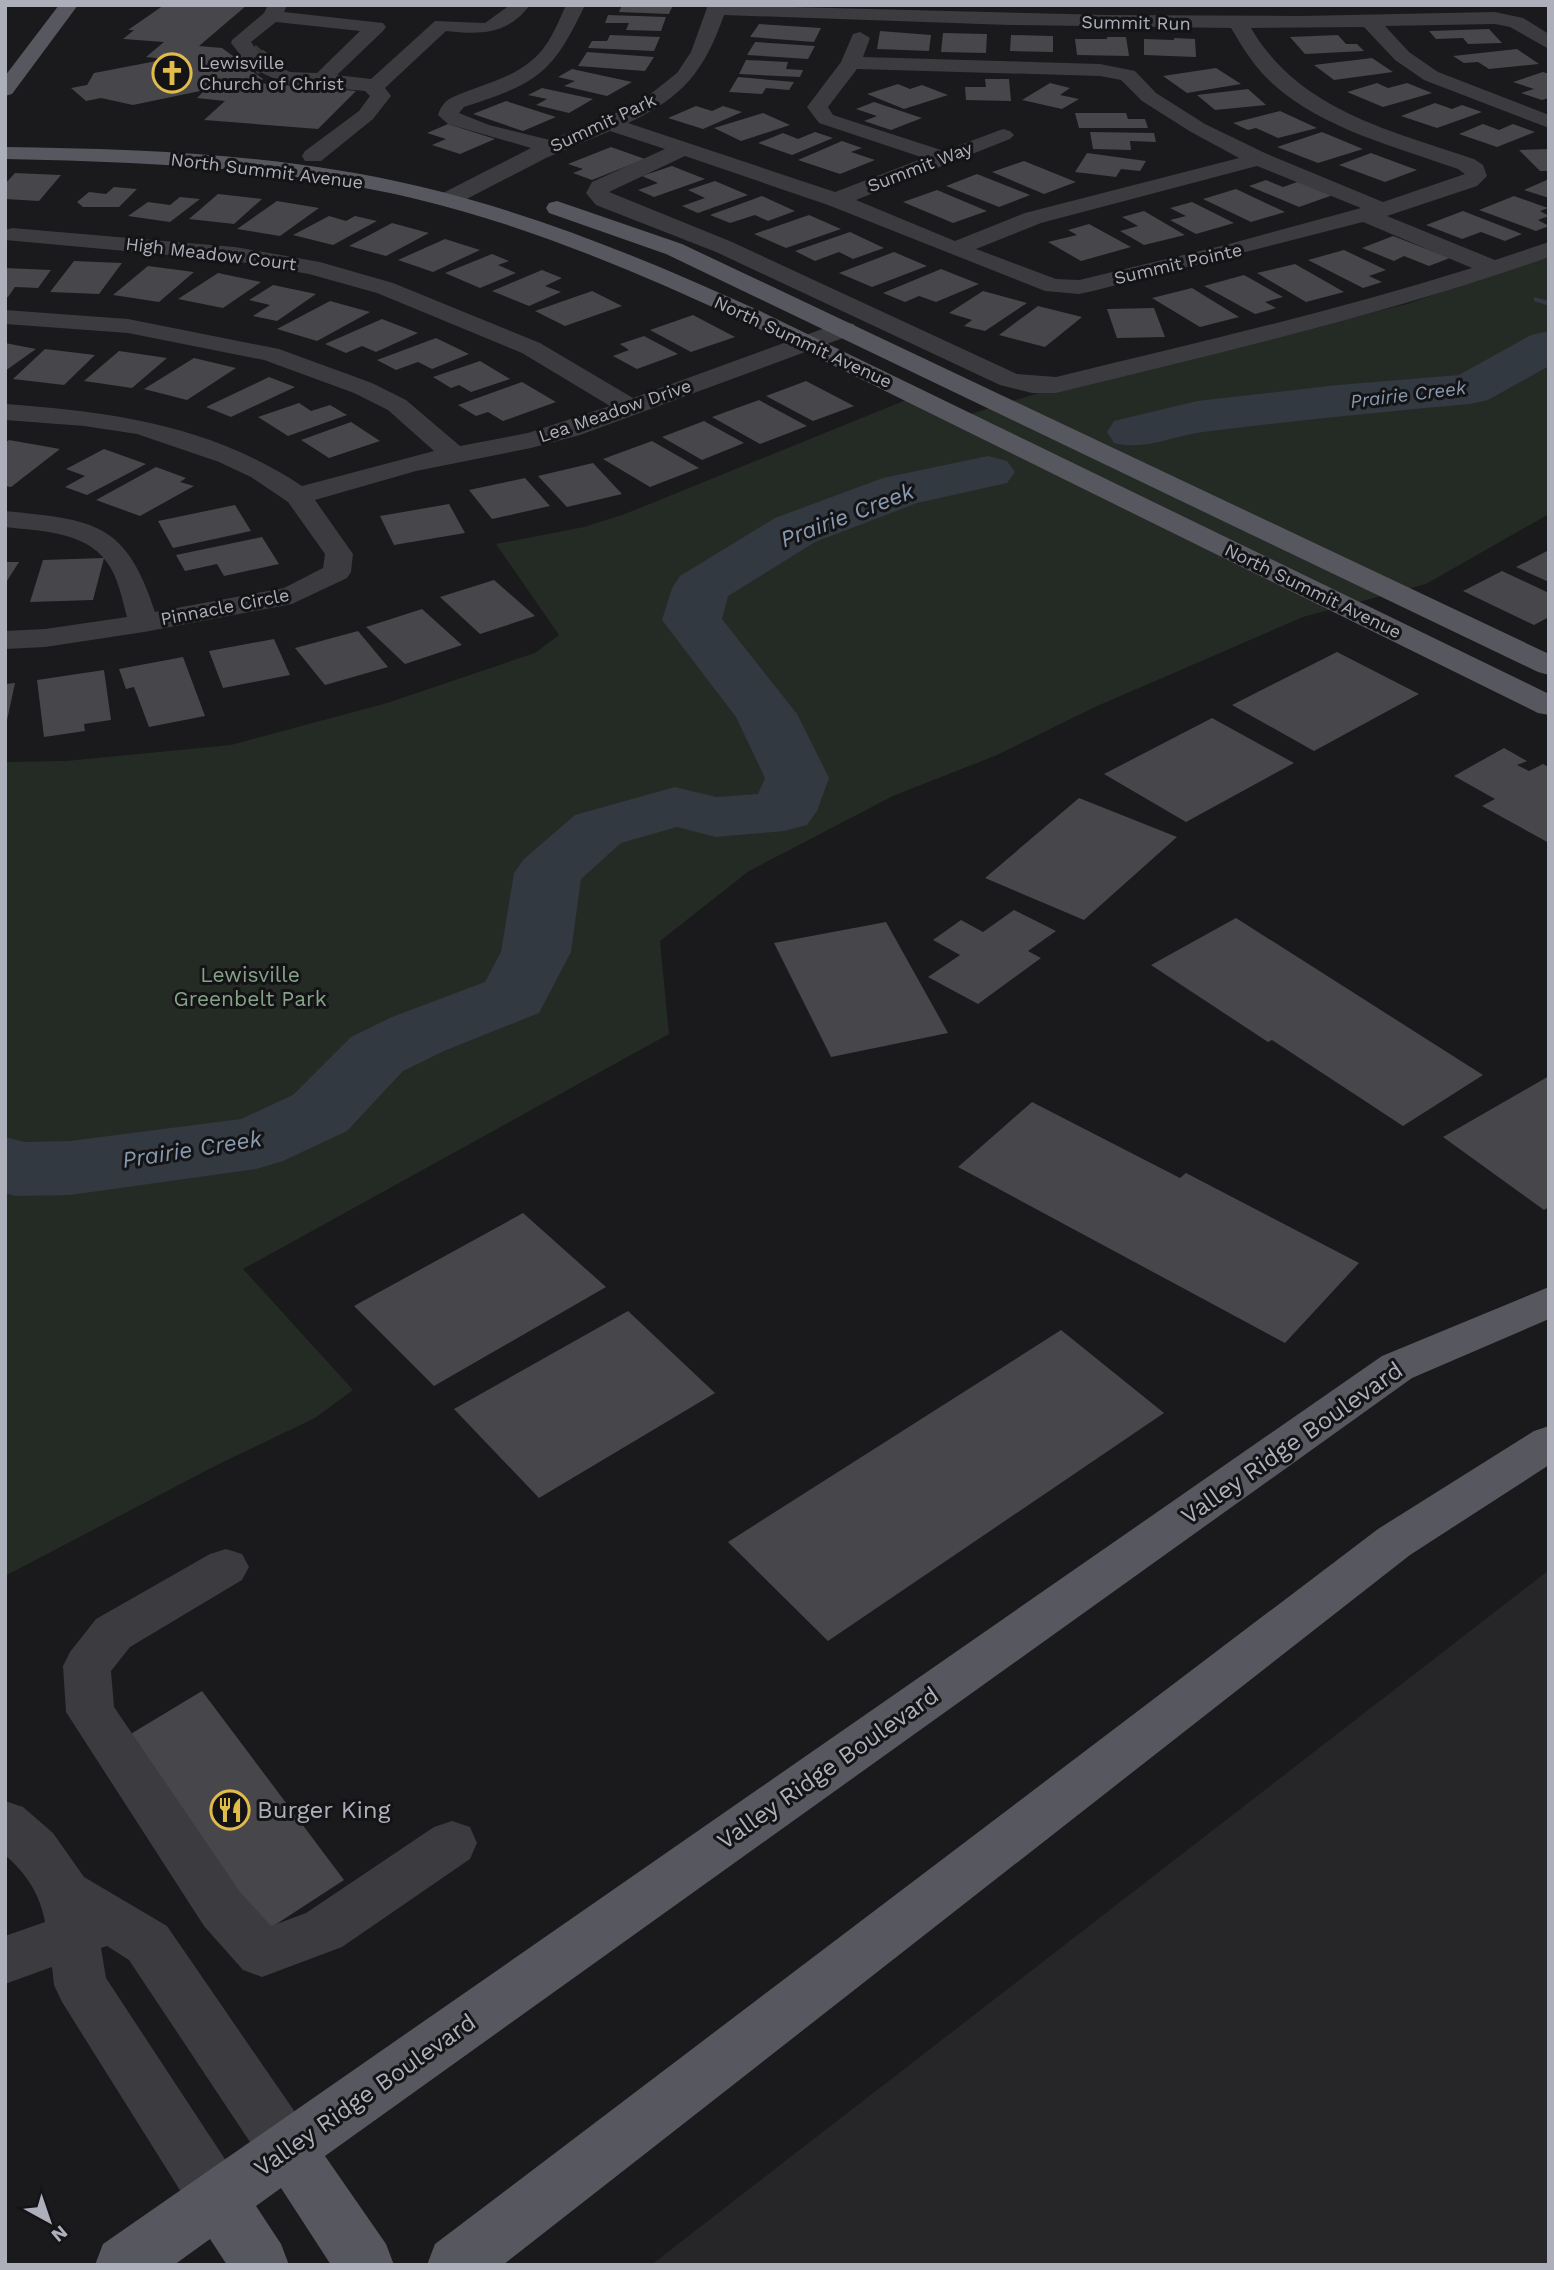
<svg xmlns="http://www.w3.org/2000/svg" width="1554" height="2270" viewBox="0 0 1554 2270" font-family="'Work Sans',sans-serif">
<style>
.built{fill:#262528}
.green{fill:#242b25}
.lines{fill:none;stroke-linecap:round;stroke-linejoin:round}
.stream{fill:#323940;fill-rule:evenodd}
.river{fill:#323940;fill-rule:evenodd}
.building{fill:#47464b}
.minor-tunnel{stroke:#37373b;stroke-width:21;stroke-dasharray:21 10;stroke-linecap:butt}
.minor{fill:#3b3b40;fill-rule:evenodd}
.major{fill:#57585f;fill-rule:evenodd}
.labels{text-anchor:middle;stroke-width:6;stroke-linejoin:round;paint-order:stroke}
.far-street-label{font-size:18px;fill:#adb0ba;stroke:#141416}
.far-poi-label{font-size:18px;fill:#adb0ba;stroke:#141416;text-anchor:start}
.far-water-label{font-size:19px;font-style:italic;fill:#889ab1;stroke:#141416}
.park-label{font-size:21px;fill:#86a38a;stroke:#141416}
.water-label{font-size:23px;font-style:italic;fill:#889ab1;stroke:#141416}
.near-street-label{font-size:24px;fill:#adb0ba;stroke:#141416}
.near-poi-label{font-size:24px;fill:#adb0ba;stroke:#141416;text-anchor:start}
</style>
<rect width="100%" height="100%" fill="#1a191b"/>
<polygon class="built" points="1549,1570 1549,2265 651,2265"/>
<polygon class="green" points="1549,254 1549,514 1426,584 1303,617 1095,707 997,755 893,796 749,871 660,941 669,1034 243,1269 353,1390 315,1418 215,1466 5,1576 5,762 66,761 231,745 387,703 535,653 559,635 496,544 584,527 625,514 906,400 948,421 1035,394 1407,304"/>
<g class="lines">
<polygon class="stream" points="1534,297 1549,301 1549,306 1534,301"/>
<g class="river">
<path d="M1549 331V366L1488 400 1470 404C1381 412 1292 421 1203 432 1172 436 1145 451 1114 443L1107 432 1114 421 1197 401 1338 385 1459 375 1531 335Z"/>
<polygon points="988,456 1007,461 1015,472 1007,483 917,503 815,542 728,596 722,619 797,714 829,778 817,811 807,825 784,831 716,837 677,827 621,843 581,879 571,952 539,1013 444,1051 403,1071 347,1131 283,1161 256,1169 70,1195 15,1196 5,1193 5,1137 25,1142 70,1141 241,1119 293,1095 351,1037 392,1017 485,982 501,952 514,873 524,859 575,815 675,787 716,797 758,794 765,778 736,717 662,620 672,588 680,576 775,518 883,478"/>
</g>
</g>
<g class="building">
<polygon points="164,5 246,6 199,46 222,48 233,56 263,50 284,65 252,71 263,79 258,83 356,91 318,129 204,120 225,101 197,98 205,90 133,105 101,98 86,101 71,88 87,85 94,73 167,59 146,57 164,42 123,39 134,30 128,30"/>
<polygon points="622,5 673,5 669,14 619,12"/>
<polygon points="608,15 666,17 661,31 626,30 629,23 605,23"/>
<polygon points="759,24 821,28 814,42 750,37"/>
<polygon points="1489,29 1502,43 1468,44 1463,38 1436,39 1429,31"/>
<polygon points="880,31 931,35 929,51 877,49"/>
<polygon points="943,33 987,34 986,53 941,52"/>
<polygon points="610,35 660,37 654,51 588,48 592,41 607,41"/>
<polygon points="1011,35 1053,36 1053,52 1010,51"/>
<polygon points="1338,35 1346,44 1357,44 1364,51 1305,54 1290,37"/>
<polygon points="1107,37 1126,37 1129,56 1077,55 1075,39 1107,39"/>
<polygon points="1174,38 1195,39 1196,57 1144,55 1144,39 1174,40"/>
<polygon points="755,42 815,46 808,59 747,55"/>
<polygon points="1517,49 1539,64 1489,69 1478,62 1464,63 1453,56"/>
<polygon points="587,52 654,57 645,71 578,66"/>
<polygon points="1372,58 1393,72 1334,80 1314,65"/>
<polygon points="746,60 788,62 786,69 803,70 800,77 739,74"/>
<polygon points="1216,68 1241,84 1187,93 1163,76"/>
<polygon points="572,69 632,82 607,96 564,86 575,81 558,77"/>
<polygon points="1543,72 1549,74 1549,98 1542,100 1521,93 1534,89 1513,82"/>
<polygon points="738,77 794,82 789,90 766,88 762,94 729,92"/>
<polygon points="985,79 1009,79 1011,101 966,100 965,87 986,87"/>
<polygon points="1050,83 1070,88 1060,95 1079,99 1062,109 1022,100"/>
<polygon points="1377,83 1388,88 1407,83 1432,93 1383,107 1347,92"/>
<polygon points="898,84 910,89 922,85 948,95 904,109 867,94"/>
<polygon points="542,88 593,99 569,113 536,105 547,99 528,95"/>
<polygon points="1248,89 1266,105 1215,110 1197,95"/>
<polygon points="506,101 556,117 523,131 473,114"/>
<polygon points="874,102 922,118 891,130 864,121 877,116 856,109"/>
<polygon points="1435,103 1452,109 1462,105 1482,112 1437,128 1401,116"/>
<polygon points="696,106 712,111 723,106 742,112 703,129 668,118"/>
<polygon points="1280,111 1317,128 1278,138 1256,128 1248,130 1233,123"/>
<polygon points="763,113 790,125 741,141 714,128"/>
<polygon points="1075,113 1126,113 1128,119 1145,119 1148,128 1079,128"/>
<polygon points="448,124 495,139 460,154 432,145 446,139 427,133"/>
<polygon points="1483,124 1499,130 1513,124 1535,132 1497,147 1459,134"/>
<polygon points="815,132 833,138 792,155 758,143 783,133 798,139"/>
<polygon points="1090,132 1154,133 1156,142 1130,141 1131,150 1093,149"/>
<polygon points="1322,132 1363,149 1318,163 1277,147"/>
<polygon points="842,141 862,148 851,152 875,160 840,174 798,160"/>
<polygon points="611,147 645,159 592,180 573,173 583,169 568,164"/>
<polygon points="1549,149 1549,171 1540,171 1519,150"/>
<polygon points="1087,153 1146,161 1140,171 1121,169 1116,177 1075,172"/>
<polygon points="1371,153 1417,170 1385,182 1339,165"/>
<polygon points="1024,161 1076,182 1044,194 992,172"/>
<polygon points="672,166 705,179 654,197 638,190 658,183 642,176"/>
<polygon points="15,173 61,175 39,201 5,199 5,184"/>
<polygon points="977,174 1030,195 999,207 946,186"/>
<polygon points="1549,179 1549,198 1524,190"/>
<polygon points="1266,180 1283,187 1300,181 1333,195 1299,207 1249,186"/>
<polygon points="715,181 748,195 698,213 682,206 705,198 688,190"/>
<polygon points="114,187 137,189 119,207 83,207 77,202 89,192 106,194"/>
<polygon points="1236,189 1285,212 1251,222 1203,199"/>
<polygon points="937,190 987,211 953,223 903,202"/>
<polygon points="218,194 262,199 234,224 189,219"/>
<polygon points="762,196 795,211 768,221 755,215 730,223 710,215"/>
<polygon points="1514,196 1548,208 1540,211 1549,216 1538,220 1549,226 1536,231 1479,210"/>
<polygon points="180,197 200,199 170,222 128,216 148,202 170,205"/>
<polygon points="277,201 319,208 280,236 237,229"/>
<polygon points="1192,202 1234,223 1196,234 1170,220 1186,216 1170,208"/>
<polygon points="1144,211 1185,235 1144,245 1120,231 1138,226 1122,217"/>
<polygon points="1463,211 1522,234 1505,241 1481,232 1462,239 1426,225"/>
<polygon points="809,215 841,229 786,248 754,234"/>
<polygon points="329,216 346,221 355,216 377,221 333,245 293,235"/>
<polygon points="392,223 429,233 386,256 349,246"/>
<polygon points="1089,224 1131,247 1081,261 1048,242 1077,235 1068,230"/>
<polygon points="850,232 884,248 853,259 839,252 815,261 795,251"/>
<polygon points="1393,236 1450,258 1429,266 1404,256 1394,261 1362,248"/>
<polygon points="445,239 480,250 433,272 398,260"/>
<polygon points="1344,250 1386,270 1369,276 1382,282 1363,288 1308,260"/>
<polygon points="894,252 927,266 872,287 839,273"/>
<polygon points="492,254 509,261 498,265 516,273 480,288 445,273"/>
<polygon points="74,261 122,263 99,294 50,292"/>
<polygon points="1295,264 1344,292 1306,302 1257,273"/>
<polygon points="148,266 194,272 159,302 113,295"/>
<polygon points="5,268 51,270 38,288 15,287 8,297 5,297"/>
<polygon points="941,269 979,284 936,302 919,296 905,302 883,293"/>
<polygon points="542,270 562,278 545,286 561,292 529,306 492,291"/>
<polygon points="218,273 261,282 223,308 178,299"/>
<polygon points="1244,275 1283,297 1265,302 1276,308 1255,314 1204,286"/>
<polygon points="273,285 316,294 277,321 253,316 270,305 249,300"/>
<polygon points="1192,288 1239,317 1200,327 1152,298"/>
<polygon points="592,291 622,306 565,326 535,311"/>
<polygon points="983,291 1027,303 985,331 964,326 972,320 949,313"/>
<polygon points="330,301 370,312 317,341 277,329"/>
<polygon points="1038,306 1082,317 1045,347 999,335"/>
<polygon points="1154,308 1165,337 1117,338 1107,309"/>
<polygon points="693,315 735,337 691,352 650,330"/>
<polygon points="382,319 418,333 376,352 362,346 346,353 325,344"/>
<polygon points="644,336 678,354 637,369 613,356 629,350 620,344"/>
<polygon points="436,338 469,354 432,369 418,362 396,370 377,360"/>
<polygon points="5,343 36,349 5,371"/>
<polygon points="45,349 95,355 64,385 13,379"/>
<polygon points="119,351 167,358 132,388 84,381"/>
<polygon points="194,358 236,368 187,400 144,389"/>
<polygon points="480,361 510,379 471,392 459,385 451,388 433,377"/>
<polygon points="269,377 295,387 231,417 206,407"/>
<polygon points="806,381 854,406 813,421 766,396"/>
<polygon points="522,382 556,402 503,421 488,412 476,416 458,405"/>
<polygon points="759,400 807,426 760,444 712,417"/>
<polygon points="299,403 311,411 330,405 347,415 288,436 258,417"/>
<polygon points="704,421 744,443 702,460 662,437"/>
<polygon points="351,422 380,441 329,458 301,440"/>
<polygon points="9,440 60,449 11,487 5,486 5,443"/>
<polygon points="652,441 699,468 650,487 603,459"/>
<polygon points="104,449 146,464 87,495 65,487 85,476 66,469"/>
<polygon points="593,463 622,494 567,507 538,476"/>
<polygon points="156,467 186,478 180,482 194,486 140,516 96,500"/>
<polygon points="525,478 550,506 492,519 469,490"/>
<polygon points="449,504 465,533 394,545 380,516"/>
<polygon points="235,505 251,531 173,548 158,521"/>
<polygon points="262,537 279,564 224,576 217,564 185,571 176,555"/>
<polygon points="1549,550 1549,582 1516,567"/>
<polygon points="104,558 93,600 30,602 43,560"/>
<polygon points="5,562 19,562 5,584"/>
<polygon points="1502,571 1549,593 1549,617 1534,625 1463,591"/>
<polygon points="494,580 535,616 480,634 440,597"/>
<polygon points="422,609 462,645 405,664 366,627"/>
<polygon points="358,631 388,667 325,685 295,648"/>
<polygon points="274,639 290,675 223,688 209,651"/>
<polygon points="1337,652 1419,694 1314,751 1232,705"/>
<polygon points="183,657 205,716 149,727 134,687 126,689 119,669"/>
<polygon points="104,670 111,720 84,724 85,731 44,737 37,680"/>
<polygon points="15,683 6,725 5,724 5,684"/>
<polygon points="1212,718 1294,763 1186,822 1104,774"/>
<polygon points="1504,748 1527,761 1517,765 1529,771 1543,764 1549,767 1549,843 1482,806 1495,799 1454,776"/>
<polygon points="1079,798 1177,837 1084,920 985,878"/>
<polygon points="1014,910 1056,931 1028,951 1041,958 978,1004 928,977 960,955 933,940 961,920 983,932"/>
<polygon points="1236,918 1483,1075 1403,1126 1272,1040 1268,1042 1151,965"/>
<polygon points="886,922 948,1033 831,1057 774,943"/>
<polygon points="1549,1076 1549,1207 1544,1210 1443,1137"/>
<polygon points="1032,1102 1180,1178 1186,1173 1359,1263 1285,1343 958,1167"/>
<polygon points="523,1213 606,1287 434,1386 354,1306"/>
<polygon points="628,1311 715,1393 539,1498 454,1409"/>
<polygon points="1061,1330 1164,1413 828,1641 728,1542"/>
<polygon points="202,1691 344,1880 258,1936 119,1741"/>
</g>
<g class="lines">
<polyline class="minor-tunnel" points="249,53 267,68"/>
<g class="minor">
<path d="M268 5H287L284 12 383 23 386 27 383 31 337 75 371 79 435 21 485 23 510 5H530C507 35 481 35 446 31L385 88 391 96 373 119 321 161H305L302 156 305 151 359 111 370 96 365 91 286 84 260 72 257 68 260 64H274L290 72 317 73 360 31 276 22 251 42 259 53 256 57H242L231 43 232 40 264 13Z"/>
<path d="M566 5H585C552 75 537 83 464 107L459 113 489 125 550 140 614 114 648 96 677 73 691 52 708 5 1106 15 1300 16 1495 12 1523 18 1549 34V49L1510 27 1495 24 1385 26 1409 52 1438 72 1549 115V128L1424 80 1395 60 1364 27 1251 28C1299 110 1389 130 1474 159L1483 165 1487 176 1477 186 1387 216 1495 260 1549 242V257C1388 314 1222 352 1056 393H1032L1000 385 716 252 596 205 586 193 592 182 665 149 610 131 546 158 455 205H439L436 200 439 195 531 148 448 124 438 115C440 108 444 102 451 98 478 85 507 81 531 61 549 47 557 25 566 5ZM724 15 1009 25 1231 28C1243 48 1255 68 1273 84 1323 129 1396 147 1458 169L1465 174 1383 202 1267 154 1205 124 1156 93 1135 71 1100 64 863 57 870 38 860 32 853 34 841 62 807 107 819 123 924 158 835 192 628 123C683 97 704 72 724 15ZM857 69 1100 76 1121 80 1142 101 1191 132 1239 158 1025 213 955 241 856 200 1010 139 1014 135 1010 131 1003 129 944 151 833 115 828 107ZM685 156 828 205 1045 291 1079 294 1093 291 1363 222 1472 268C1335 311 1196 343 1056 377L1017 374 732 242 609 192ZM1257 166 1361 208 1229 244 1079 280 1056 279 976 249 1041 223Z"/>
<path d="M12 228 235 247 320 262 393 283 540 343 633 398 836 324 845 322 854 324 857 329 854 334 580 435 531 448 416 471 315 500 353 554 351 572 347 578 292 604 144 632 45 647 5 649V631L45 629 127 617C122 599 118 576 106 561 84 531 38 531 5 527V511C93 520 126 521 155 612L284 588 323 568 325 554 288 502 251 477 219 462 137 434 84 426 5 420V404C113 412 210 425 302 486L434 451 388 410 354 393 264 360 128 333 5 324V310L128 319 279 349 372 383 406 400 460 446 528 433 610 406 522 353 377 293 309 274 235 261 5 240V230Z"/>
<polygon points="226,1549 242,1554 249,1567 242,1580 130,1647 111,1671 114,1707 240,1892 271,1926 306,1913 434,1827 452,1821 470,1827 477,1843 470,1859 342,1947 262,1977 243,1970 204,1926 66,1712 63,1666 70,1652 96,1619 210,1554"/>
<path d="M5 1801 23 1807 53 1833 84 1877 167 1926 308 2131 316 2150 308 2169 288 2177 268 2169 129 1960 107 1946 101 1948 106 1978 238 2179 246 2199 238 2219 218 2227 198 2219 62 2002 54 1985 52 1967 5 1984V1936L45 1922C40 1894 26 1873 5 1855Z"/>
</g>
<g class="major">
<polygon points="59,5 78,5 12,94 5,96 5,76"/>
<path d="M5 147C145 149 285 154 422 187 539 215 650 261 760 311L1549 694V715L1538 713 743 321C637 272 529 226 416 199 282 167 142 162 5 159Z"/>
<polygon points="557,201 682,244 1549,654 1549,675 1538,672 666,254 549,213 546,208 549,203"/>
<polygon points="1549,1287 1549,1319 1412,1378 325,2156 386,2244 394,2265 331,2265 281,2188 256,2206 281,2244 289,2265 227,2265 210,2239 174,2265 95,2265 103,2244 1382,1356"/>
<polygon points="1549,1426 1549,1465 1410,1555 503,2265 427,2265 435,2244 1378,1529 1534,1431"/>
</g>
</g>
<defs>
<g id="church-ring" transform="scale(2.0125)"><circle r="9.5" fill="#141416" stroke="#e2bc4b" stroke-width="1.5"/><path d="M-1.2-6h2.4v3.5h3.3v2.4h-3.3V6h-2.4V-.1h-3.3v-2.4h3.3Z" fill="#e2bc4b"/></g>
<g id="restaurant-ring" transform="scale(2.0125)"><circle r="9.5" fill="#141416" stroke="#e2bc4b" stroke-width="1.5"/><path d="M-5-6h1v4h1v-4h1v4h1v-4h1v5L-1.5 .5V6h-2V.5L-5-1ZM5-6V6H3V1.5H1.5Q1.5-4 5-6Z" fill="#e2bc4b"/></g>
</defs>
<g fill-rule="evenodd">
<use href="#church-ring" x="172" y="73"/>
<use href="#restaurant-ring" x="230" y="1810"/>
</g>
<g class="labels">
<g class="far-street-label">
<text transform="translate(1136 23) rotate(1)" y="6">Summit Run</text>
<text transform="translate(603 123) rotate(-25)" y="6">Summit Park</text>
<text transform="translate(920 167) rotate(-21)" y="6">Summit Way</text>
<text transform="translate(267 171) rotate(7)" y="6">North Summit Avenue</text>
<text transform="translate(211 254) rotate(7)" y="6">High Meadow Court</text>
<text transform="translate(1178 264) rotate(-13)" y="6">Summit Pointe</text>
<text transform="translate(803 342) rotate(25)" y="6">North Summit Avenue</text>
<text transform="translate(615 411) rotate(-19)" y="6">Lea Meadow Drive</text>
<text transform="translate(1313 591) rotate(26)" y="6">North Summit Avenue</text>
<text transform="translate(225 607) rotate(-11)" y="6">Pinnacle Circle</text>
</g>
<g class="far-poi-label">
<text x="199" y="69">Lewisville<tspan x="199" dy="21">Church of Christ</tspan></text>
</g>
<g class="far-water-label">
<text transform="translate(1408 394) rotate(-7)" y="7">Prairie Creek</text>
</g>
<g class="park-label">
<text x="250" y="982">Lewisville<tspan x="250" dy="24">Greenbelt Park</tspan></text>
</g>
<g class="water-label">
<text transform="translate(847 515) rotate(-21)" y="8">Prairie Creek</text>
<text transform="translate(192 1149) rotate(-9)" y="8">Prairie Creek</text>
</g>
<g class="near-street-label">
<text transform="translate(1292 1443) rotate(-35)" y="8">Valley Ridge Boulevard</text>
<text transform="translate(828 1768) rotate(-35)" y="8">Valley Ridge Boulevard</text>
<text transform="translate(365 2095) rotate(-35)" y="8">Valley Ridge Boulevard</text>
</g>
<g class="near-poi-label">
<text x="257" y="1818">Burger King</text>
</g>
</g>
<rect width="1554" height="2270" fill="none" stroke="#adb0ba" stroke-width="14"/>
<g transform="translate(49 2221) rotate(140)" stroke="#141416" stroke-width="5" paint-order="stroke">
<path d="M0-5L12 26L0 18L-12 26Z" fill="#adb0ba"/>
<text y="-10" font-size="19" font-weight="bold" text-anchor="middle" fill="#adb0ba">N</text>
</g>
</svg>
